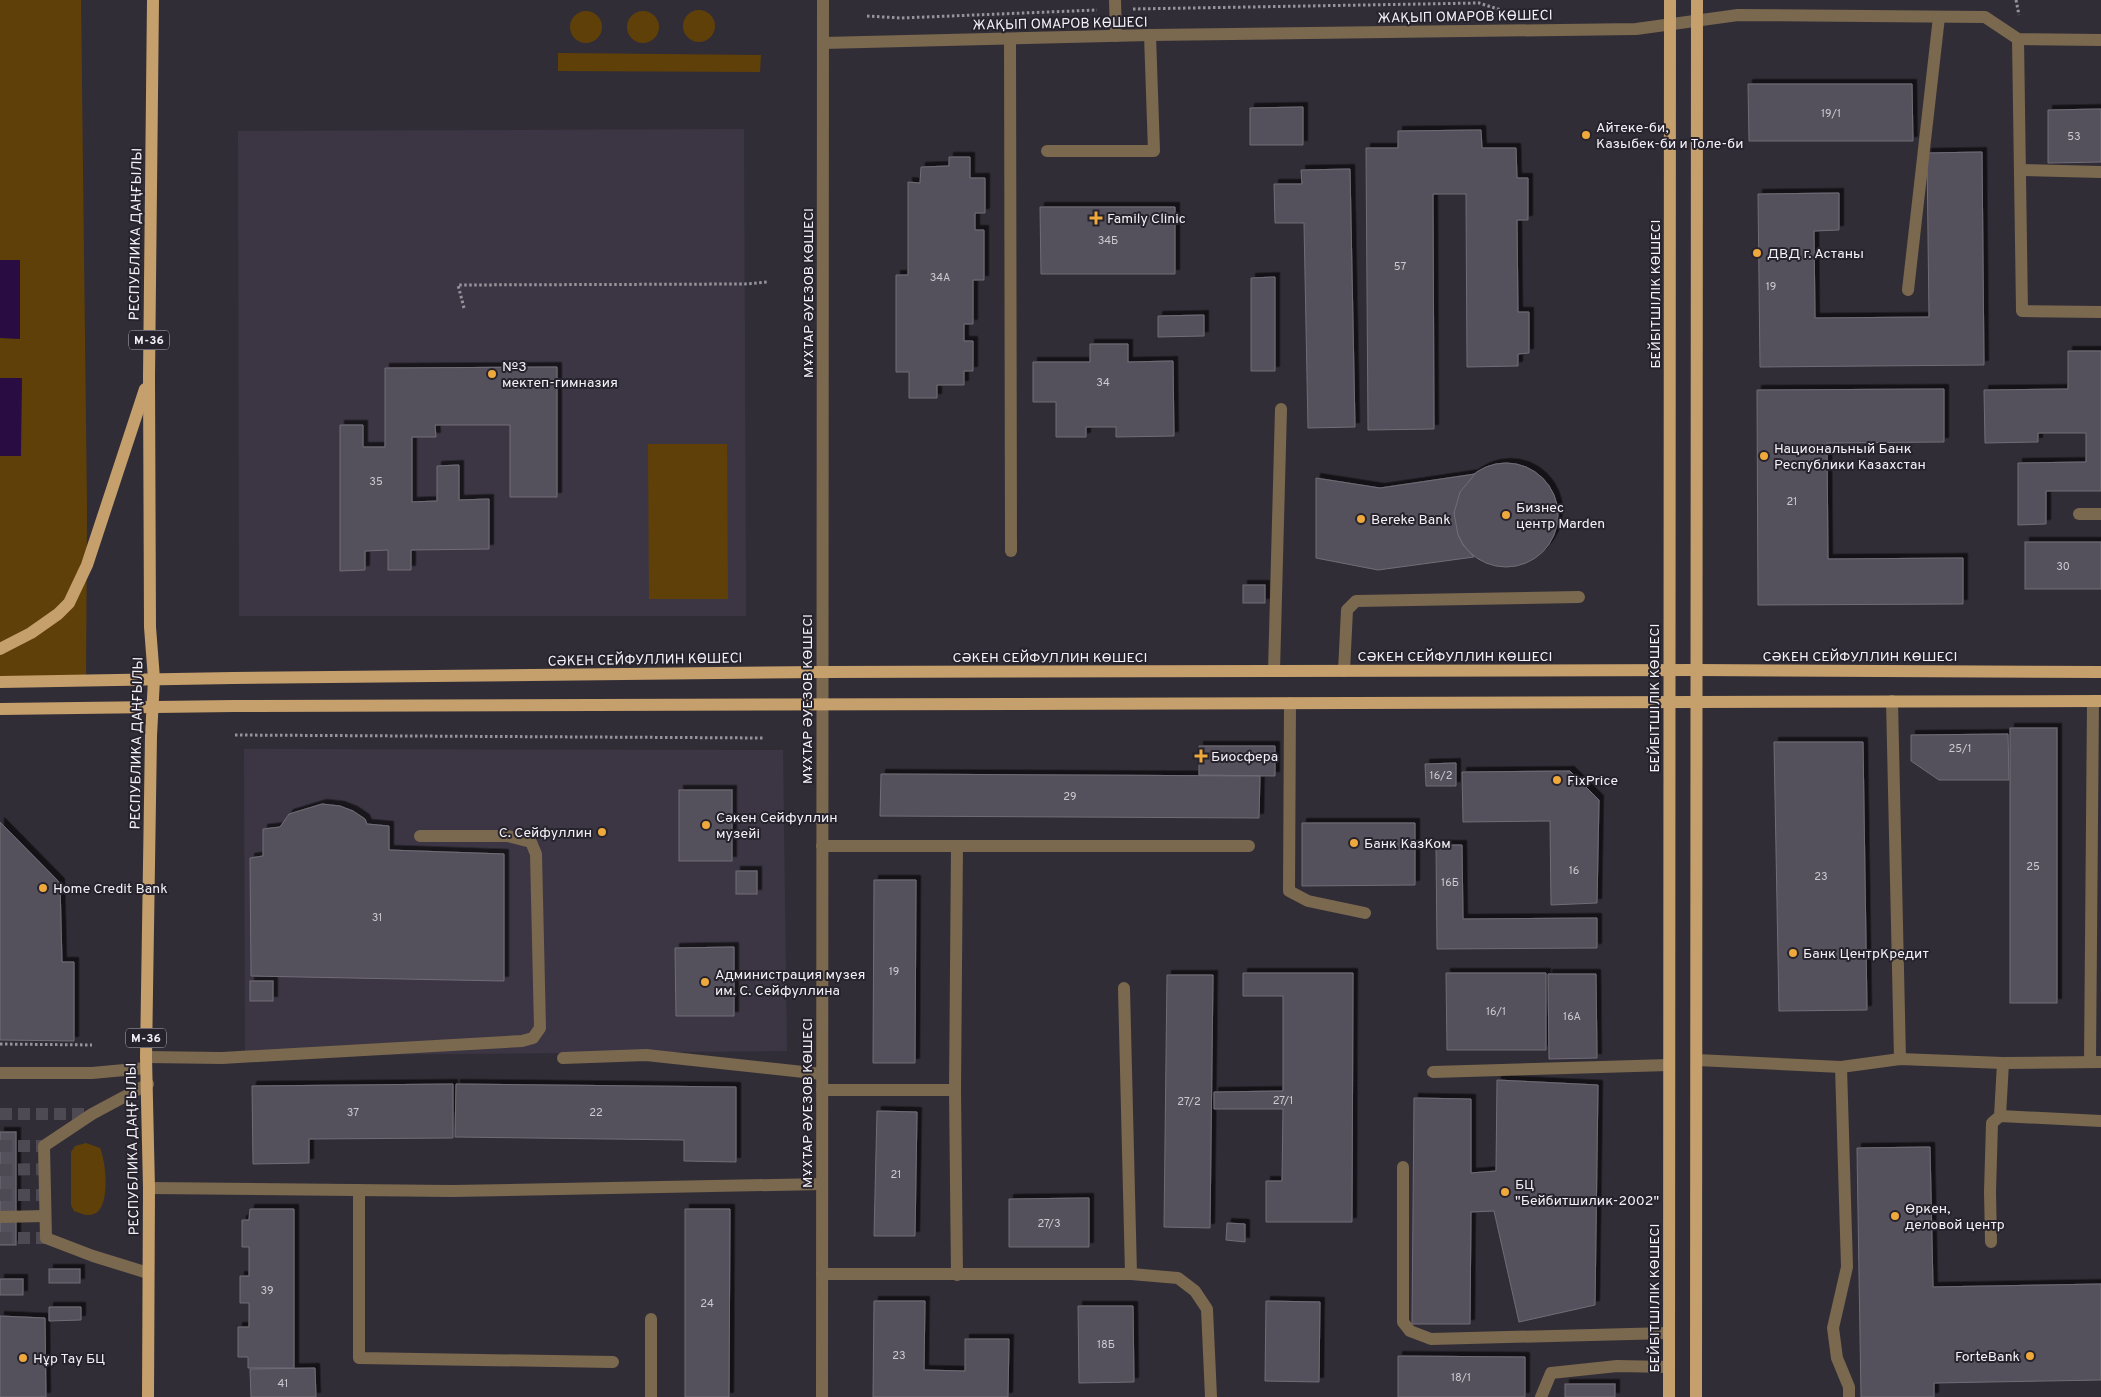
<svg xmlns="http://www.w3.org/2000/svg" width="2101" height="1397" viewBox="0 0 2101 1397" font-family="Overpass,sans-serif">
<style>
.built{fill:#3c3644}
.green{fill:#604009}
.water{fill:#290c41}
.building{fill:#55515b;stroke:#716c77;filter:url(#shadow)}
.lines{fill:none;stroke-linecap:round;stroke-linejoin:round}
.minor-tunnel{stroke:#4e4a53;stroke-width:12;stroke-dasharray:12 6;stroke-linecap:butt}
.path{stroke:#96939a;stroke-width:3;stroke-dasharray:2.5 2.5;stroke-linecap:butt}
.minor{stroke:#7a684f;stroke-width:12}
.major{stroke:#c59f6c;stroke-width:12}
.poi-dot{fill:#eea83c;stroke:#27232c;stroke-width:2}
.labels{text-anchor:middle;stroke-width:4;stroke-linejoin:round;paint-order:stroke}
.number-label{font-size:11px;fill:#ccc9d0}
.shield{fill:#27232c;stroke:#b6b3ba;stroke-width:1}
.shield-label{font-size:12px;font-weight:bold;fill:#f3f1f7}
.street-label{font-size:14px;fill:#f3f1f7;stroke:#27232c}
.poi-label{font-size:14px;fill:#f3f1f7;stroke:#27232c;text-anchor:start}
</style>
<defs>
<filter id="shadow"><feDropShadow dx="4.5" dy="-4.5" stdDeviation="0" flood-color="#0009"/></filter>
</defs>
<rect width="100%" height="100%" fill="#312d36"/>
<g class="built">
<polygon points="744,129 746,616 239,616 238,131"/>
<polygon points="244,749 783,750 787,1051 245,1056"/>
</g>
<g class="green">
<polygon points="0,0 81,0 87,510 86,681 0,679"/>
<circle cx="699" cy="26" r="16"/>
<circle cx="586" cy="27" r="16"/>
<circle cx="643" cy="27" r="16"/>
<polygon points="558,53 761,55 760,72 558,71"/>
<polygon points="648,444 727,444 728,599 649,599"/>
<path d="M86 1143 100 1148C106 1161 111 1208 94 1214 87 1217 80 1213 74 1211L71 1205V1152L75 1146Z"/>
</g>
<g class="water">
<polygon points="0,260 20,260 20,339 0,338"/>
<polygon points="0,378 22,378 21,456 0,456"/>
</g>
<g class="building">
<polygon points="1748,84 1912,84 1913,141 1749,141"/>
<polygon points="1303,107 1303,145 1250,145 1250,108"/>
<polygon points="2101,109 2101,162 2048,163 2048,110"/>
<polygon points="1481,130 1482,148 1516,148 1517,178 1528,178 1528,220 1517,220 1518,312 1529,312 1529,353 1518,354 1518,366 1467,367 1466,194 1433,194 1434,429 1368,430 1366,148 1398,148 1398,131"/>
<polygon points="1982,152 1984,365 1760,367 1758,194 1839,193 1839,230 1814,231 1815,318 1929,317 1927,153"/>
<polygon points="949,157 970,157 970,178 985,178 985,213 975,213 975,230 984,230 984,280 973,280 973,324 964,324 964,341 973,341 973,371 964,371 964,385 937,385 937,398 909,398 909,372 896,372 896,275 908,275 908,182 920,183 921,167 949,166"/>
<polygon points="1350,169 1355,427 1308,428 1304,223 1275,223 1274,184 1302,184 1301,170"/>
<polygon points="1040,207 1175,207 1175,274 1041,274"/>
<polygon points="1275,277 1275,371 1251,371 1251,278"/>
<polygon points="1204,315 1204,336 1158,337 1158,316"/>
<polygon points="1090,344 1128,344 1128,362 1173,361 1174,436 1116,437 1116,427 1086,427 1086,437 1056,437 1056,402 1033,402 1033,362 1090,362"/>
<polygon points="2068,351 2101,351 2101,491 2046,491 2046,524 2018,525 2018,463 2086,462 2086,433 2038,433 2038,442 1985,443 1984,390 2068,389"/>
<polygon points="557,367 557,497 510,497 510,425 435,425 436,437 412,437 412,502 437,501 437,466 459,465 459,500 489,499 489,549 411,550 411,570 388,570 388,550 365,551 365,570 340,571 340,425 363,425 363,447 385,447 385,368"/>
<polygon points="1944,389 1944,442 1827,443 1828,559 1963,558 1963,604 1758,605 1757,390"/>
<circle cx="1506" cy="515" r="52"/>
<polygon points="1475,474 1460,492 1454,513 1458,535 1463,545 1474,557 1378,570 1316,558 1316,478 1380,488"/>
<rect x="2025" y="542" width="76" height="47"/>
<rect x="1243" y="585" width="22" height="18"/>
<rect x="2010" y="728" width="47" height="275"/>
<polygon points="2008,734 2009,780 1939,780 1911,761 1911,735"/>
<polygon points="1774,742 1863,742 1867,1010 1779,1011"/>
<polygon points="1199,746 1275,746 1275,776 1199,775"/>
<polygon points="1456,763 1456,786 1426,786 1425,764"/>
<polygon points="1570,771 1599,800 1597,903 1551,905 1550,821 1463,822 1462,772"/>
<polygon points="881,774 1260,776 1259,818 880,816"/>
<rect x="679" y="790" width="53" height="71"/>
<polygon points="322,804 340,806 353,811 365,819 367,824 389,826 389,850 504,854 504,981 251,976 250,858 263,856 263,829 280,827 289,814"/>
<polygon points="0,822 60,883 62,962 74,962 74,1041 0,1040"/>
<polygon points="1302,823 1415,823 1415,885 1302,886"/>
<polygon points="1436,845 1462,845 1463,919 1597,918 1597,948 1437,949"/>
<rect x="736" y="871" width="21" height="23"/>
<polygon points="874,880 916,880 915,1063 873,1063"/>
<polygon points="734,947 734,1016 676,1016 675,948"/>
<polygon points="1243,973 1353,973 1352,1222 1266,1222 1266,1181 1282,1181 1283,1109 1214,1109 1214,1092 1283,1091 1283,996 1243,996"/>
<polygon points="1446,973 1546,973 1546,1050 1447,1050"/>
<polygon points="1548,974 1596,974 1597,1058 1549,1059"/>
<polygon points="1167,975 1213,975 1210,1228 1164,1227"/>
<rect x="250" y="981" width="23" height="20"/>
<polygon points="1497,1080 1598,1085 1595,1305 1519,1322 1494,1211 1471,1212 1470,1324 1412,1324 1414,1098 1471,1099 1471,1173 1496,1171"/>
<polygon points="453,1084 453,1138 309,1139 309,1163 253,1164 252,1086"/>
<polygon points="456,1084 736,1087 736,1162 684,1161 684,1140 455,1137"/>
<polygon points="877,1111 917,1112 915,1236 874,1236"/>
<rect x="0" y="1132" width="16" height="113"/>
<polygon points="1930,1147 1933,1287 2101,1284 2101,1380 1934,1383 1934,1397 1861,1397 1857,1148"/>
<polygon points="1089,1198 1089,1247 1009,1247 1009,1199"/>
<polygon points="250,1209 294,1209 294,1368 248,1368 248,1357 238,1357 238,1327 249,1327 249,1303 240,1303 240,1276 249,1276 249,1247 242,1247 242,1220 249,1220"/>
<polygon points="685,1209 730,1209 729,1397 685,1397"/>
<polygon points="1227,1223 1245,1224 1245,1242 1226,1240"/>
<rect x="49" y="1269" width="31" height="14"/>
<rect x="0" y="1279" width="23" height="16"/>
<polygon points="874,1301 925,1301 924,1370 965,1371 965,1339 1009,1339 1008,1397 873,1397"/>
<polygon points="1266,1301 1320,1302 1319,1382 1265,1381"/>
<polygon points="1078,1306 1133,1306 1134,1382 1079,1383"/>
<polygon points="49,1307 81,1307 81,1320 49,1321"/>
<polygon points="0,1316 45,1318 46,1397 0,1397"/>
<polygon points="1398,1356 1525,1357 1525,1397 1398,1397"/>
<polygon points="315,1368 316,1397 251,1397 250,1369"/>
<rect x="1565" y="1384" width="50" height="13"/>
</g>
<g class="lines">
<g class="minor-tunnel">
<polyline points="0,1114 92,1114"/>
<polyline points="0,1146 44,1146"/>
<polyline points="0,1170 45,1169"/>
<polyline points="0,1195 45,1195"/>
<polyline points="0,1238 46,1238"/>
</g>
<g class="path">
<polyline points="2016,0 2019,15"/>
<polyline points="1133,9 1479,3 1501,10"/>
<polyline points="867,16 901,18 1097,10"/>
<polyline points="464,308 458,285 745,284 768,282"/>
<polyline points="235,735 764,738"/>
<polyline points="0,1044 92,1045"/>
</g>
<g class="minor">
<polyline points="1115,0 1116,36"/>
<polyline points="1010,39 1011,551"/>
<polyline points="2018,39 2022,311 2101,312"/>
<polyline points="823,43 1150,35 1636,29 1738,15 1985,17 2018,39 2101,40"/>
<polyline points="1047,151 1154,151 1150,35"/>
<polyline points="2020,170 2101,172"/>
<polyline points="1908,290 1939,17"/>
<polyline points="2079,514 2101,514"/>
<polyline points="1274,671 1281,409"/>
<polyline points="1344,671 1347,610 1356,601 1579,597"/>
<polyline points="1892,701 1900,1059"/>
<polyline points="1290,703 1289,891 1308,901 1365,913"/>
<polyline points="822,846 957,846"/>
<polyline points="1124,988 1131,1274"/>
<polyline points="146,1057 222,1058 522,1041 533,1038 540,1028 536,854 531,842 508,836 420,836"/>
<polyline points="563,1058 646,1055 822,1074"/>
<polyline points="1697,1060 1841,1067 1900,1059 2003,1063 2101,1062"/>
<polyline points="2090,1062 2093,701"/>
<polyline points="1841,1067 1847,1267 1833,1328 1837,1358 1849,1387 1849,1397"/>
<polyline points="1433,1072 1669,1065"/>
<polyline points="0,1073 92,1073 146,1068"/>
<polyline points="148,1084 92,1114 44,1146 46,1238 93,1256 148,1273"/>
<polyline points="822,1090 955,1090"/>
<polyline points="2000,1116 2003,1063"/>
<polyline points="1403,1167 1403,1322 1410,1331 1431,1339 1669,1333"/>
<polyline points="149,1188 452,1191 822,1184"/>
<polyline points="359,1190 359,1358 613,1362"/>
<polyline points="0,1217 45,1216"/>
<polyline points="1991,1242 1990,1192 1992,1123 2000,1116 2101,1121"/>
<polyline points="822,1274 1131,1274 1178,1278 1195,1291 1207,1309 1211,1397"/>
<polyline points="957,1275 955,1090 957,846 1249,846"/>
<polyline points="651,1319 651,1397"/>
<polyline points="822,1397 823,0"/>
<polyline points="1541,1397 1551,1373 1617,1366 1669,1367"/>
</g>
<g class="major">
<polyline points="0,649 31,633 58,614 69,603 87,565 145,389"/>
<polyline points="0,682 233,678 822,672 1697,670 2101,672"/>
<polyline points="0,709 234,706 2101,701"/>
<polyline points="148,1397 149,1188 146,1057 151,736 154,679 150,627 149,377 153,0"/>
<polyline points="1669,1397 1670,0"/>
<polyline points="1696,1397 1697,0"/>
</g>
</g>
<g class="poi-dot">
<circle cx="1586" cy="135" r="5"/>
<path d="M1093.5 210.5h5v5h5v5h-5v5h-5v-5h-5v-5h5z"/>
<circle cx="1757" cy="253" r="5"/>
<circle cx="492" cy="374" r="5"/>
<circle cx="1764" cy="456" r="5"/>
<circle cx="1506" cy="515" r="5"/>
<circle cx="1361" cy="519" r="5"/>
<path d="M1198.5 748.5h5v5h5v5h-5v5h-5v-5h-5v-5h5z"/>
<circle cx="1557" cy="780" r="5"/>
<circle cx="706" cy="825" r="5"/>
<circle cx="602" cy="832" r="5"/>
<circle cx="1354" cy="843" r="5"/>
<circle cx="43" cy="888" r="5"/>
<circle cx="1793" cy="953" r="5"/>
<circle cx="705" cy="982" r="5"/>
<circle cx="1505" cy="1192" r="5"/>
<circle cx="1895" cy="1216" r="5"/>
<circle cx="2030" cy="1356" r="5"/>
<circle cx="23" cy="1358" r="5"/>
</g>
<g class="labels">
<g class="number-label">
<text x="1831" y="117">19/1</text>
<text x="2074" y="140">53</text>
<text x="1108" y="244">34Б</text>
<text x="1400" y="270">57</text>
<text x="940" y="281">34А</text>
<text x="1771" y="290">19</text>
<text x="1103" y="386">34</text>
<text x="376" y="485">35</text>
<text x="1792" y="505">21</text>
<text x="2063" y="570">30</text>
<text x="1960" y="752">25/1</text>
<text x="1441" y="779">16/2</text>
<text x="1070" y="800">29</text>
<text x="2033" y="870">25</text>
<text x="1574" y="874">16</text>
<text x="1821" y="880">23</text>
<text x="1450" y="886">16Б</text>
<text x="377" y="921">31</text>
<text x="894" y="975">19</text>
<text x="1496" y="1015">16/1</text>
<text x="1572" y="1020">16А</text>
<text x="1283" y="1104">27/1</text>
<text x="1189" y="1105">27/2</text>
<text x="353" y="1116">37</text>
<text x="596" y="1116">22</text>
<text x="896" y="1178">21</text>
<text x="1049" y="1227">27/3</text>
<text x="267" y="1294">39</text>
<text x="707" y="1307">24</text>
<text x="1106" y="1348">18Б</text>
<text x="899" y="1359">23</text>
<text x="1461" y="1381">18/1</text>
<text x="283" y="1387">41</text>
</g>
<g class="shield">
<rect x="129" y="330.5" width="40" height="19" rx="4"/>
<rect x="126" y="1028.5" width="40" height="19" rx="4"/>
</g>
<g class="shield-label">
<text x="149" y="344">M-36</text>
<text x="146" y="1042">M-36</text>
</g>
<g class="street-label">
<text transform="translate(1465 16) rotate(-1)" y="5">ЖАҚЫП ОМАРОВ КӨШЕСІ</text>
<text transform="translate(1060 23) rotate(-1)" y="5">ЖАҚЫП ОМАРОВ КӨШЕСІ</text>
<text transform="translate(135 234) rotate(-89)" y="5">РЕСПУБЛИКА ДАҢҒЫЛЫ</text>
<text transform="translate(808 293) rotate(-90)" y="5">МҰХТАР ӘУЕЗОВ КӨШЕСІ</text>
<text transform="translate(1655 294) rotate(-90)" y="5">БЕЙБІТШІЛІК КӨШЕСІ</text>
<text x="1455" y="661">СӘКЕН СЕЙФУЛЛИН КӨШЕСІ</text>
<text x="1860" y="661">СӘКЕН СЕЙФУЛЛИН КӨШЕСІ</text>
<text x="1050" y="662">СӘКЕН СЕЙФУЛЛИН КӨШЕСІ</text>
<text transform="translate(645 659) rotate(-1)" y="5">СӘКЕН СЕЙФУЛЛИН КӨШЕСІ</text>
<text transform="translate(1654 698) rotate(-90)" y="5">БЕЙБІТШІЛІК КӨШЕСІ</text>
<text transform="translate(807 699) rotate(-90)" y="5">МҰХТАР ӘУЕЗОВ КӨШЕСІ</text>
<text transform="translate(136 743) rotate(-89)" y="5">РЕСПУБЛИКА ДАҢҒЫЛЫ</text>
<text transform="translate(807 1103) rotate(-90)" y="5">МҰХТАР ӘУЕЗОВ КӨШЕСІ</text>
<text transform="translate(132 1149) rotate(-91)" y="5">РЕСПУБЛИКА ДАҢҒЫЛЫ</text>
<text transform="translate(1654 1298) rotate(-90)" y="5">БЕЙБІТШІЛІК КӨШЕСІ</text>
</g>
<g class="poi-label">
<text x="1596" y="132">Айтеке-би,<tspan x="1596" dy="16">Казыбек-би и Толе-би</tspan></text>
<text x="1107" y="223">Family Clinic</text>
<text x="1767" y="258">ДВД г. Астаны</text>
<text x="502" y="371">№3<tspan x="502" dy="16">мектеп-гимназия</tspan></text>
<text x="1774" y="453">Национальный Банк<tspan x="1774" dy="16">Республики Казахстан</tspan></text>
<text x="1516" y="512">Бизнес<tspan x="1516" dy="16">центр Marden</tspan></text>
<text x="1371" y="524">Bereke Bank</text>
<text x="1211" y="761">Биосфера</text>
<text x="1567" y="785">FixPrice</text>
<text x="716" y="822">Сәкен Сейфуллин<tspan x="716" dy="16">музейі</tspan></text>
<text x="592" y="837" text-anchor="end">С. Сейфуллин</text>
<text x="1364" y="848">Банк КазКом</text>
<text x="53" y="893">Home Credit Bank</text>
<text x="1803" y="958">Банк ЦентрКредит</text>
<text x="715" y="979">Администрация музея<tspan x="715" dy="16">им. С. Сейфуллина</tspan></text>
<text x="1515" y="1189">БЦ<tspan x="1515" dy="16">"Бейбитшилик-2002"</tspan></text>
<text x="1905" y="1213">Өркен,<tspan x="1905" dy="16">деловой центр</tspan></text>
<text x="2020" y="1361" text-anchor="end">ForteBank</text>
<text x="33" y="1363">Нұр Тау БЦ</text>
</g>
</g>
</svg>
